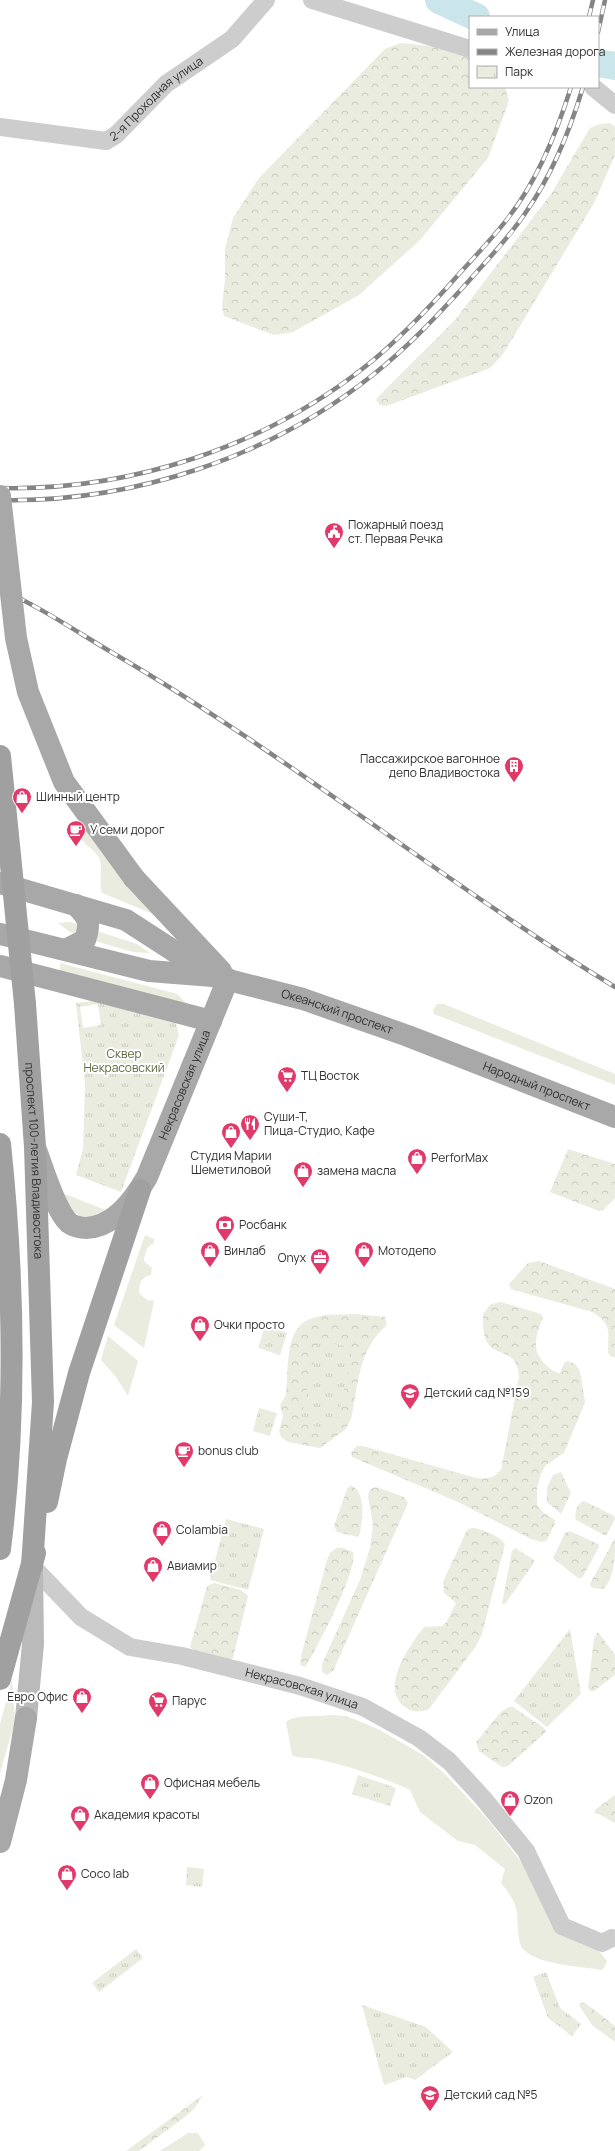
<svg xmlns="http://www.w3.org/2000/svg" width="615" height="2151" viewBox="0 0 615 2151" font-family="Manrope,sans-serif">
<style>
.grass{fill:#e9ecde}
.forest{fill:url(#forest-crowns)}
.park{fill:url(#park-tufts);fill-rule:evenodd}
.lines{fill:none;stroke-linecap:round;stroke-linejoin:round}
.river{stroke:#cbe6eb;stroke-width:28}
.minor{stroke:#cdcdcd;stroke-width:18}
.secondary{stroke:#bababa;stroke-width:22}
.primary{stroke:#a8a8a8;stroke-width:22}
.trunk{stroke:#a0a0a0;stroke-width:22}
.rail-casing{stroke:#858585;stroke-width:4.5}
.rail{stroke:#fff;stroke-width:3;stroke-dasharray:9;stroke-linecap:butt}
.primary-bridge{stroke:#a8a8a8;stroke-width:22}
.trunk-bridge{stroke:#a0a0a0;stroke-width:22}
.labels{text-anchor:middle;stroke-width:4;stroke-linejoin:round;paint-order:stroke}
.street-label{font-size:12px;fill:#303030;stroke:#fff}
.poi-label{font-size:12px;fill:#303030;stroke:#fff;text-anchor:start}
.park-label{font-size:12px;fill:#5d6a3e;stroke:#fff}
</style>
<defs>
<pattern id="forest-crowns" width="20" height="18" patternUnits="userSpaceOnUse"><rect width="20" height="18" fill="#e9ecde"/><path d="M2 6a3 3 0 1 1 6 0M12 15a3 3 0 1 1 6 0" fill="none" stroke="#c8cbbf"/></pattern>
<pattern id="park-tufts" width="24" height="20" patternUnits="userSpaceOnUse"><rect width="24" height="20" fill="#e9ecde"/><path d="M3 7l-1-3M5 7V3M7 7l1-3M15 17l-1-3M17 17v-4M19 17l1-3" fill="none" stroke="#c8cbbf"/></pattern>
</defs>
<rect width="100%" height="100%" fill="#fff"/>
<g class="grass">
<path d="M83 828 89 829 154 912 153 914 102 893C98 882 104 868 99 858 94 847 79 844 79 831Z"/>
<polygon points="71,922 86,927 83,937 70,932 58,923"/>
<polygon points="91,929 137,944 150,953 133,952 88,939"/>
<polygon points="60,963 177,994 195,1012 60,976"/>
<polygon points="437,1004 444,1004 615,1074 615,1085 434,1014 433,1010"/>
<path d="M65 1194 108 1211C86 1223 71 1218 65 1194Z"/>
<path d="M145 1235 154 1239V1243C146 1247 145 1252 144 1261L152 1268 151 1275C141 1277 139 1284 139 1293L147 1300 154 1301 144 1348 114 1325Z"/>
<polygon points="108,1336 138,1361 128,1396 116,1377 101,1360"/>
<polygon points="12,1679 15,1721 0,1773 0,1724"/>
<path d="M331 1715 346 1716 378 1729 423 1755 444 1773 489 1821 522 1863 552 1926 561 1935 600 1952 607 1961 604 1968 601 1970C582 1966 526 1965 520 1943 514 1913 524 1911 501 1883L505 1869 475 1845 458 1841 420 1812 410 1790C385 1778 343 1764 316 1759 308 1757 298 1759 292 1755L286 1722C296 1714 317 1717 331 1715Z"/>
<polygon points="188,2133 198,2133 205,2145 199,2151 160,2151"/>
</g>
<g class="forest">
<polygon points="401,43 442,47 470,58 470,87 505,87 509,101 488,158 420,240 359,295 293,332 274,335 224,316 222,307 225,279 225,249 233,218 259,178 385,49"/>
<polygon points="610,123 615,127 615,155 594,203 503,354 490,368 386,406 380,405 376,400 378,397 455,320 551,194 590,128 600,124"/>
<polygon points="568,1149 615,1164 615,1198 603,1210 599,1211 550,1192"/>
<path d="M539 1261 615 1289V1357H612L608 1353C608 1332 613 1324 592 1312L511 1289 509 1284 528 1263Z"/>
<path d="M501 1302 541 1314 543 1317C540 1326 535 1337 536 1346 536 1357 550 1372 560 1373L564 1363 568 1361 575 1364 580 1371 585 1402 564 1453 546 1465 541 1473 537 1489V1505L544 1513 555 1520V1523L547 1540 542 1542 531 1539 456 1501 352 1457 351 1452 357 1446H363L476 1478C488 1479 492 1479 501 1470L519 1377C517 1345 493 1360 485 1338 483 1331 483 1321 483 1314L491 1304Z"/>
<path d="M356 1314 385 1317 387 1325C357 1351 359 1384 351 1419L346 1429 320 1448 288 1442 281 1437 279 1431 283 1416 280 1406C282 1401 285 1399 286 1393 289 1372 284 1330 308 1320 322 1313 341 1315 356 1314Z"/>
<polygon points="561,1472 571,1493 561,1514 547,1502 547,1488 553,1475"/>
<path d="M351 1485C367 1493 362 1520 360 1533L358 1537 337 1532 334 1526 347 1489Z"/>
<polygon points="376,1487 404,1497 408,1503 333,1671 327,1675 322,1672 322,1664 360,1580 370,1548 373,1525 368,1496 370,1489"/>
<path d="M584 1501 614 1516 615 1519 606 1536 576 1520C574 1513 577 1503 584 1501Z"/>
<path d="M472 1528C481 1528 500 1536 505 1544L482 1634 476 1646 429 1709C421 1712 413 1713 405 1707 379 1688 410 1645 424 1627L443 1626 447 1621 456 1603 444 1593 443 1582 467 1530Z"/>
<polygon points="570,1531 598,1544 599,1547 582,1578 578,1578 553,1558 565,1533"/>
<path d="M615 1538C615 1556 615 1578 603 1589L592 1588 590 1584Z"/>
<path d="M336 1548H343L353 1552C358 1571 318 1645 307 1664L305 1667 300 1665 301 1656 327 1560 330 1553Z"/>
<polygon points="515,1548 534,1560 533,1564 505,1604 502,1604 512,1551"/>
<polygon points="214,1583 241,1590 248,1596 233,1658 230,1660 192,1649 190,1647 207,1586"/>
<polygon points="598,1632 615,1655 615,1675 594,1691 590,1691 588,1688 594,1639"/>
<polygon points="509,1707 513,1707 544,1728 546,1732 508,1766 502,1767 479,1751 476,1742 501,1712"/>
<polygon points="615,1795 615,1823 595,1812 596,1809"/>
<polygon points="584,2002 615,2026 615,2042 592,2025 580,2007 579,2004"/>
<polygon points="203,2095 194,2109 186,2116 139,2151 126,2151"/>
</g>
<g class="park">
<path d="M101 1000 176 1023 179 1035 121 1192 76 1175 83 1149 85 1084 76 1003ZM98 1004 101 1025 83 1028 80 1007Z"/>
<polygon points="265,1326 287,1333 280,1355 258,1348"/>
<polygon points="318,1340 353,1348 335,1431 300,1423"/>
<polygon points="259,1408 277,1413 270,1436 253,1431"/>
<polygon points="226,1519 264,1529 248,1590 210,1580"/>
<polygon points="570,1629 581,1694 547,1727 514,1701"/>
<polygon points="358,1775 396,1788 390,1806 352,1794"/>
<polygon points="187,1867 204,1869 202,1887 186,1885"/>
<polygon points="136,1949 143,1958 99,1992 92,1983"/>
<polygon points="546,1972 560,2008 581,2024 572,2036 548,2018 533,1977"/>
<polygon points="362,2005 426,2027 453,2052 415,2080 407,2077 384,2085"/>
</g>
<g class="lines">
<g class="river">
<polyline points="439,0 476,17"/>
<polyline points="598,63 615,66"/>
</g>
<g class="minor">
<polyline points="312,0 470,49"/>
<polyline points="593,87 615,105"/>
<path id="s1" d="M0 127 106 141 116 135 166 84 232 39 266 0"/>
<path id="s2" d="M32 1566 81 1617 130 1647 182 1656 300 1686 363 1707 419 1738 449 1761 483 1798 526 1851 562 1926 602 1943 612 1938"/>
</g>
<polyline class="secondary" points="26,1718 33,1644 32,1571"/>
<g class="primary">
<polyline points="134,878 221,971"/>
<polyline points="0,883 126,920 211,975"/>
<path id="s3" d="M0 934 149 971 213 976 303 999 408 1036 615 1117"/>
<path d="M67 949 85 940C91 922 89 919 76 905"/>
<polyline points="0,966 211,1021"/>
<path id="s4" d="M36 1150C43 1168 55 1210 69 1223 73 1226 81 1228 86 1228 114 1227 134 1200 147 1177L228 979"/>
<polyline points="0,1842 16,1780 26,1718"/>
</g>
<g class="trunk">
<path id="s5" d="M25 1004 35 1147 43 1402 32 1566"/>
<path d="M0 1144C14 1278 17 1415 0 1549"/>
<polyline points="47,1502 56,1459 79,1373 140,1190"/>
<polyline points="0,1679 35,1553"/>
</g>
<g class="rail-casing">
<g id="rail">
<polyline points="589,17 593,0"/>
<polyline points="598,32 605,0"/>
<path d="M0 488C130 491 264 447 366 366 400 339 430 307 459 274 475 256 493 238 508 218 537 181 557 132 571 87"/>
<path d="M0 500C132 503 271 457 374 374 408 347 438 315 467 283 487 260 509 238 526 212 552 175 570 130 583 87"/>
<path d="M0 589C41 607 80 634 118 656 290 757 445 883 615 987"/>
</g>
</g>
<use href="#rail" class="rail"/>
<polyline class="primary-bridge" points="0,496 16,638 28,692 64,782 134,878"/>
<polyline class="trunk-bridge" points="0,756 25,1004"/>
</g>
<defs>
<g id="civic-pin" transform="scale(1)"><path d="M0 17L-7.5 6A9.5 9.5 0 1 1 7.5 6Z" fill="#e0396a" stroke="#fff"/><path d="M-.6-6.5H3V-4.5H.6V-3L4-1V1h2V6H-6V1h2V-1L-.6-3ZM-1.2 2.5V6h2.4V2.5Z" fill="#fff"/></g>
<g id="building-pin" transform="scale(1)"><path d="M0 17L-7.5 6A9.5 9.5 0 1 1 7.5 6Z" fill="#e0396a" stroke="#fff"/><path d="M-4-6H4V6H1V3H-1V6H-4ZM-2.5-4.3h1.7v1.8h-1.7ZM.8-4.3h1.7v1.8H.8ZM-2.5-1h1.7V.8h-1.7ZM.8-1h1.7V.8H.8Z" fill="#fff"/></g>
<g id="shop-pin" transform="scale(1)"><path d="M0 17L-7.5 6A9.5 9.5 0 1 1 7.5 6Z" fill="#e0396a" stroke="#fff"/><path d="M-5-2.5h2.3a2.7 3.5 0 0 1 5.4 0H5L5.5 6h-11ZM-1.5-2.5h3a1.5 2.3 0 0 0-3 0Z" fill="#fff"/></g>
<g id="cafe-pin" transform="scale(1)"><path d="M0 17L-7.5 6A9.5 9.5 0 1 1 7.5 6Z" fill="#e0396a" stroke="#fff"/><path d="M-5.5-4.5H6V0H3Q3 3.5 0 3.5H-2.5Q-5.5 3.5-5.5 0ZM3-3.2v2h1.7v-2ZM-6 4.5H4V6H-6Z" fill="#fff"/></g>
<g id="supermarket-pin" transform="scale(1)"><path d="M0 17L-7.5 6A9.5 9.5 0 1 1 7.5 6Z" fill="#e0396a" stroke="#fff"/><path d="M-6-5.5h2.5l.6 2H6L4.5 2H-2.5L-4.4-4H-6ZM-1.5 3.2a1.3 1.3 0 1 0 .1 0ZM3 3.2a1.3 1.3 0 1 0 .1 0Z" fill="#fff"/></g>
<g id="restaurant-pin" transform="scale(1)"><path d="M0 17L-7.5 6A9.5 9.5 0 1 1 7.5 6Z" fill="#e0396a" stroke="#fff"/><path d="M-5-6h1v4h1v-4h1v4h1v-4h1v5L-1.5 .5V6h-2V.5L-5-1ZM5-6V6H3V1.5H1.5Q1.5-4 5-6Z" fill="#fff"/></g>
<g id="bank-pin" transform="scale(1)"><path d="M0 17L-7.5 6A9.5 9.5 0 1 1 7.5 6Z" fill="#e0396a" stroke="#fff"/><path d="M-6-4H6V4H-6ZM0-2.3a2.3 2.3 0 1 0 0 4.6a2.3 2.3 0 1 0 0-4.6Z" fill="#fff"/></g>
<g id="office-pin" transform="scale(1)"><path d="M0 17L-7.5 6A9.5 9.5 0 1 1 7.5 6Z" fill="#e0396a" stroke="#fff"/><path d="M-6-3h4V-5.5h4V-3h4V5H-6ZM-1-4.5V-3h2v-1.5ZM-6 0V1H6V0Z" fill="#fff"/></g>
<g id="school-pin" transform="scale(1)"><path d="M0 17L-7.5 6A9.5 9.5 0 1 1 7.5 6Z" fill="#e0396a" stroke="#fff"/><path d="M0-5L7-2L0 1L-7-2ZM-4 1L0 2.5L4 1V4Q0 6-4 4Z" fill="#fff"/></g>
</defs>
<g fill-rule="evenodd">
<use href="#civic-pin" x="334" y="532"/>
<use href="#building-pin" x="514" y="766"/>
<use href="#shop-pin" x="22" y="797"/>
<use href="#cafe-pin" x="76" y="830"/>
<use href="#supermarket-pin" x="287" y="1076"/>
<use href="#restaurant-pin" x="250" y="1124"/>
<use href="#shop-pin" x="231" y="1132"/>
<use href="#shop-pin" x="417" y="1158"/>
<use href="#shop-pin" x="303" y="1171"/>
<use href="#bank-pin" x="225" y="1225"/>
<use href="#shop-pin" x="210" y="1251"/>
<use href="#shop-pin" x="364" y="1251"/>
<use href="#office-pin" x="320" y="1258"/>
<use href="#shop-pin" x="200" y="1325"/>
<use href="#school-pin" x="410" y="1393"/>
<use href="#cafe-pin" x="184" y="1451"/>
<use href="#shop-pin" x="162" y="1530"/>
<use href="#shop-pin" x="153" y="1566"/>
<use href="#shop-pin" x="82" y="1697"/>
<use href="#supermarket-pin" x="158" y="1701"/>
<use href="#shop-pin" x="150" y="1783"/>
<use href="#shop-pin" x="510" y="1800"/>
<use href="#shop-pin" x="80" y="1815"/>
<use href="#shop-pin" x="67" y="1874"/>
<use href="#school-pin" x="430" y="2095"/>
</g>
<g class="labels">
<g class="street-label">
<text dy="4" stroke="none"><textPath href="#s1" startOffset="173">2-я Проходная улица</textPath></text>
<text dy="4" stroke="none"><textPath href="#s3" startOffset="347">Океанский проспект</textPath></text>
<text dy="4" stroke="none"><textPath href="#s4" startOffset="281">Некрасовская улица</textPath></text>
<text dy="4" stroke="none"><textPath href="#s3" startOffset="560">Народный проспект</textPath></text>
<text dy="4" stroke="none"><textPath href="#s5" startOffset="157">проспект 100-летия Владивостока</textPath></text>
<text dy="4" stroke="none"><textPath href="#s2" startOffset="305">Некрасовская улица</textPath></text>
</g>
<g class="poi-label">
<text x="348" y="529">Пожарный поезд<tspan x="348" dy="14">ст. Первая Речка</tspan></text>
<text x="500" y="763" text-anchor="end">Пассажирское вагонное<tspan x="500" dy="14">депо Владивостока</tspan></text>
<text x="36" y="801">Шинный центр</text>
<text x="90" y="834">У семи дорог</text>
<text x="301" y="1080">ТЦ Восток</text>
<text x="264" y="1121">Суши-Т,<tspan x="264" dy="14">Пица-Студио, Кафе</tspan></text>
<text x="231" y="1160" text-anchor="middle">Студия Марии<tspan x="231" dy="14">Шеметиловой</tspan></text>
<text x="431" y="1162">PerforMax</text>
<text x="317" y="1175">замена масла</text>
<text x="239" y="1229">Росбанк</text>
<text x="224" y="1255">Винлаб</text>
<text x="378" y="1255">Мотодепо</text>
<text x="306" y="1262" text-anchor="end">Onyx</text>
<text x="214" y="1329">Очки просто</text>
<text x="424" y="1397">Детский сад №159</text>
<text x="198" y="1455">bonus club</text>
<text x="176" y="1534">Colambia</text>
<text x="167" y="1570">Авиамир</text>
<text x="68" y="1701" text-anchor="end">Евро Офис</text>
<text x="172" y="1705">Парус</text>
<text x="164" y="1787">Офисная мебель</text>
<text x="524" y="1804">Ozon</text>
<text x="94" y="1819">Академия красоты</text>
<text x="81" y="1878">Coco lab</text>
<text x="444" y="2099">Детский сад №5</text>
</g>
<g class="park-label">
<text x="124" y="1058">Сквер<tspan x="124" dy="14">Некрасовский</tspan></text>
</g>
</g>
<rect x="469" y="16" width="130" height="72" fill="#ffffff" stroke="#acacac"/>
<rect x="477" y="29" width="20" height="6" fill="#a8a8a8" stroke="#acacac"/>
<text x="505" y="36" font-size="12" fill="#303030">Улица</text>
<rect x="477" y="49" width="20" height="6" fill="#858585" stroke="#acacac"/>
<text x="505" y="56" font-size="12" fill="#303030">Железная дорога</text>
<rect x="477" y="66" width="20" height="12" fill="url(#park-tufts)" stroke="#acacac"/>
<text x="505" y="76" font-size="12" fill="#303030">Парк</text>
</svg>
